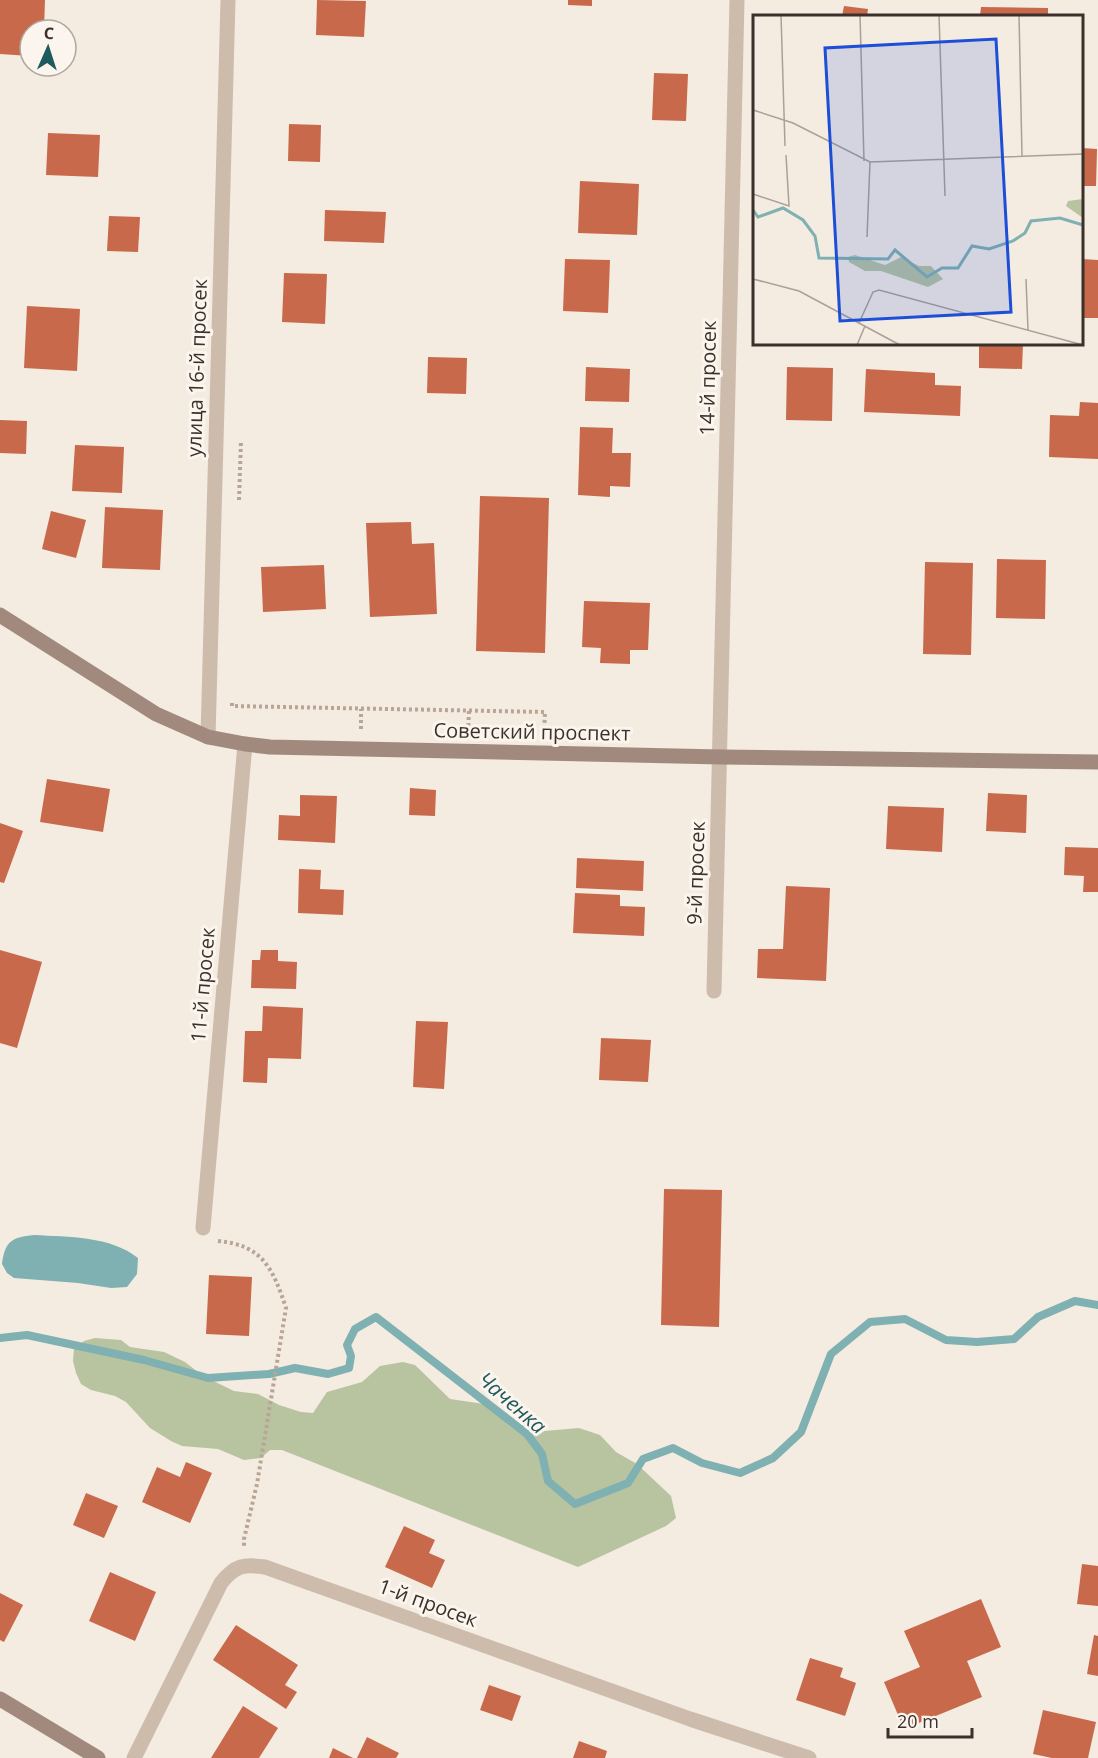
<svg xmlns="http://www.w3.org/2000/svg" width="1098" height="1758" viewBox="0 0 1098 1758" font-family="'Open Sans',sans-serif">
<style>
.green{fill:#b8c4a0}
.water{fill:#7fb0b2}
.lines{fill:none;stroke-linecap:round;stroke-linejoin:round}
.stream{stroke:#7fb0b2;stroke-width:8}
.building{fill:#c8694b}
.path{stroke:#b9a596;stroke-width:4;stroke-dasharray:3 3;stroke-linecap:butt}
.street{stroke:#cdbbac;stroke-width:15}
.secondary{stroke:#a18a7d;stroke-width:15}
.labels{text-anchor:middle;stroke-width:6;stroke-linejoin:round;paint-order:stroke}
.street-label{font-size:20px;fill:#3b302b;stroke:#fbf5ee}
.water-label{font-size:21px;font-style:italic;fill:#1f5a5e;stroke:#fbf5ee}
.inset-river{fill:none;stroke:#7fb0b2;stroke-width:3}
.inset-road{fill:none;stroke:#aaa098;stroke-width:1.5}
.view{fill:#1d4ed8;fill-opacity:0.15;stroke:#1d4ed8;stroke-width:3}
.inset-edge{fill:none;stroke:#3b302b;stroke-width:3}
</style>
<rect width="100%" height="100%" fill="#f4ebe1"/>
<polygon class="green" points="95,1338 121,1340 130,1347 164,1352 185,1362 203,1376 234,1391 258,1394 279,1405 301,1412 313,1413 327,1392 362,1382 380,1366 403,1362 415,1365 450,1399 484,1404 504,1414 523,1428 533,1432 579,1428 600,1435 616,1452 637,1464 671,1496 676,1518 666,1526 578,1567 282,1450 270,1450 261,1458 244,1460 218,1449 182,1446 171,1441 150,1428 126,1402 115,1396 91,1390 81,1384 76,1373 73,1361 74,1349 84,1341"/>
<path class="water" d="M34 1235C68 1237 111 1236 138 1258L137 1274 127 1287 111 1288 78 1283 14 1278 7 1273 2 1264C5 1241 12 1237 34 1235Z"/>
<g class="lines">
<polyline class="stream" points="0,1338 27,1335 144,1360 208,1378 269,1374 295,1368 328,1374 349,1368 351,1356 347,1345 355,1329 376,1317 527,1434 542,1454 548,1481 575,1504 628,1483 643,1459 673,1448 702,1463 740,1473 773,1458 801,1432 831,1354 870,1322 905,1319 946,1340 977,1342 1014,1339 1038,1317 1075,1301 1098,1305"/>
</g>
<g class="building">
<polygon points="0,0 45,0 44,30 30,30 30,56 0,54"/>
<polygon points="317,0 366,1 364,37 316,35"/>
<polygon points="568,0 592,0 592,6 568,5"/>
<polygon points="844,6 868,9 867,16 842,16"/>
<polygon points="981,7 1048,8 1048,16 980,16"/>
<polygon points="654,73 688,74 686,121 652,120"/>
<polygon points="289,124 321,125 320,162 288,161"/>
<polygon points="48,133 100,135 98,177 46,175"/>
<polygon points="1082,148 1097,149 1096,186 1082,186"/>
<polygon points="580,181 639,184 637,235 578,233"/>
<polygon points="325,210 386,212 384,243 324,241"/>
<polygon points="109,216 140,217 138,252 107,251"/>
<polygon points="565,259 610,260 608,313 563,311"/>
<polygon points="1082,259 1098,260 1098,318 1082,318"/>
<polygon points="284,273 327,274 325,324 282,322"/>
<polygon points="27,306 80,309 77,371 24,368"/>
<polygon points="979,344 1023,344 1022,369 979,368"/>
<polygon points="428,357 467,358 466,394 427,393"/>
<polygon points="586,367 630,369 629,402 585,401"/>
<polygon points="787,367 833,368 832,421 786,420"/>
<polygon points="866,369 935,373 935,385 961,386 960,416 864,412"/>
<polygon points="1080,402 1098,403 1098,459 1049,457 1050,415 1079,416"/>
<polygon points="0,420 27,421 26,454 0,453"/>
<polygon points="580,427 613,428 612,453 631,453 630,487 610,486 610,497 578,495"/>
<polygon points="75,445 124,447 122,493 72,491"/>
<polygon points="480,496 549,498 545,653 476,651"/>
<polygon points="105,507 163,510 160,570 102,568"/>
<polygon points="51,511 86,520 76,558 42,549"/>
<polygon points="411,522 412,544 434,543 437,614 370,617 366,523"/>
<polygon points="997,559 1046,560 1045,619 996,618"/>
<polygon points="925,562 973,563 971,655 923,654"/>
<polygon points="324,565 326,609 263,612 261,567"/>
<polygon points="584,601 650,603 648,650 630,650 630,664 600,663 601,648 582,647"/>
<polygon points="47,779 110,789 103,832 40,822"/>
<polygon points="410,788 436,790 435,816 409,815"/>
<polygon points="988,793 1027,795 1026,833 986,831"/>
<polygon points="300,795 337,796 335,843 278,840 279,815 300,816"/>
<polygon points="888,806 944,808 942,852 886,849"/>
<polygon points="0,823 23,831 4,883 0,882"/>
<polygon points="1065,847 1098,848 1098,892 1083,892 1084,876 1064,875"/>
<polygon points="577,858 644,861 643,891 576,888"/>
<polygon points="299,869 321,870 320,889 344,890 343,915 298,913"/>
<polygon points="786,886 830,888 826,981 757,978 758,949 783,949"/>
<polygon points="575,893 620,895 620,906 645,907 644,936 573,933"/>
<polygon points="0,950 42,962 17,1048 0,1043"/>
<polygon points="261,950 278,950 278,961 297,962 296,989 251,988 252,960 260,960"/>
<polygon points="263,1006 303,1008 301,1059 268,1058 267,1083 243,1082 245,1031 262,1031"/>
<polygon points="416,1021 448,1022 444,1089 413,1087"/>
<polygon points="601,1038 651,1040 648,1082 599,1080"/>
<polygon points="664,1189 722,1190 719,1327 661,1325"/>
<polygon points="209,1275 252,1277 249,1336 206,1334"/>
<polygon points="186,1462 212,1473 190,1523 142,1502 157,1467 180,1477"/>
<polygon points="86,1493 118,1506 104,1538 73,1525"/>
<polygon points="404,1526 435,1540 429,1553 445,1560 432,1588 385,1567"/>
<polygon points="1082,1564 1098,1566 1098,1606 1077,1604"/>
<polygon points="110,1572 156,1592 135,1641 89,1621"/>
<polygon points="0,1593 23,1605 4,1642 0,1640"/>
<polygon points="981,1599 1001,1647 967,1661 982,1697 904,1729 884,1682 920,1667 904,1631"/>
<polygon points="236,1625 298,1665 285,1685 297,1692 286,1709 213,1660"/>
<polygon points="1094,1635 1098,1636 1098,1676 1087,1674"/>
<polygon points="810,1658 843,1668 840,1677 856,1683 845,1716 796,1700"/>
<polygon points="489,1685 521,1696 512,1721 480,1710"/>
<polygon points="243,1706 278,1728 259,1758 211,1758"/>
<polygon points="1043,1710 1096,1722 1088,1758 1052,1758 1033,1754"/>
<polygon points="367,1737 399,1753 396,1758 357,1758"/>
<polygon points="579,1741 607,1751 605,1758 573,1758"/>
<polygon points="333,1748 353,1758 329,1758"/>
</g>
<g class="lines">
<g class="path">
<polyline points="239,500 241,441"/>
<polyline points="232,703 232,706 545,712 544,734"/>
<polyline points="361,729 361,709"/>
<polyline points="468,732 469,711"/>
<path d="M218 1241C263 1245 273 1269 286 1308L257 1484 244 1539V1546"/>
</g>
<g class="street">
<polyline points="208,737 228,0"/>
<polyline points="714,991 737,0"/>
<polyline points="203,1228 245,744"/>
<path d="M134 1758 221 1583C235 1565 244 1564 265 1567L690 1719 809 1758"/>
</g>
<g class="secondary">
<polyline points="0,615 156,714 208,737 245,744 270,747 721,757 1098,762"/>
<polyline points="0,1699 98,1758"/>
</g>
</g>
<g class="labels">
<g class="street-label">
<text transform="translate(197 368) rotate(-88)" y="7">улица 16-й просек</text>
<text transform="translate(708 378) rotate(-89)" y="7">14-й просек</text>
<text transform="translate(532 732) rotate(1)" y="7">Советский проспект</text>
<text transform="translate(696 873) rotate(-88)" y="7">9-й просек</text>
<text transform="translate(203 985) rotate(-85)" y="7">11-й просек</text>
<text transform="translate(428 1603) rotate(20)" y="7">1-й просек</text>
</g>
<g class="water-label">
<text transform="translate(512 1403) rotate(41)" y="7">Чаченка</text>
</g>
</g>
<g transform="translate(753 15)">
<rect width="330" height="330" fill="#f4ebe1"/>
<path d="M330 184V203L313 191 315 186ZM102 240 132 250 148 242 166 251H178L190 264 175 272 128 256H112L96 247 95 242Z" fill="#b8c4a0"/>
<path class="inset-river" d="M0 195 5 202 30 193 50 205 62 221 66 243 135 244 142 235 174 262 189 253H205L219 231 236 234 260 226 272 218 278 206 307 203 330 210"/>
<path class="inset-road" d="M28 0 32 131M107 0 111 146M186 0 192 181M266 0 269 141M0 95 40 108 117 147 330 139M0 179 36 191 33 140M114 222 117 147M0 264 46 276 147 330M273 264 275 315M106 308 120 277 126 275 330 330M104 330 112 311"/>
<path class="view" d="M243 24 258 297 87 306 72 33Z"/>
<rect width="330" height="330" class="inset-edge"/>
</g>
<g transform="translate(48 48) rotate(3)"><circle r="28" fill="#fbf5ee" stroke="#aea6a0" stroke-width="1.5"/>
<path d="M0-4.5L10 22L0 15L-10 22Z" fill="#1f5a5e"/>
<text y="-9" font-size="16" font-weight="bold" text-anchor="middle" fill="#3b302b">С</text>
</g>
<path d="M888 1728v9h84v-9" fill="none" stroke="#3b302b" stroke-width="3"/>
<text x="897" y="1728" font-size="18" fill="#3b302b" stroke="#fbf5ee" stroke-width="4.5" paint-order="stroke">20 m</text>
</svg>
